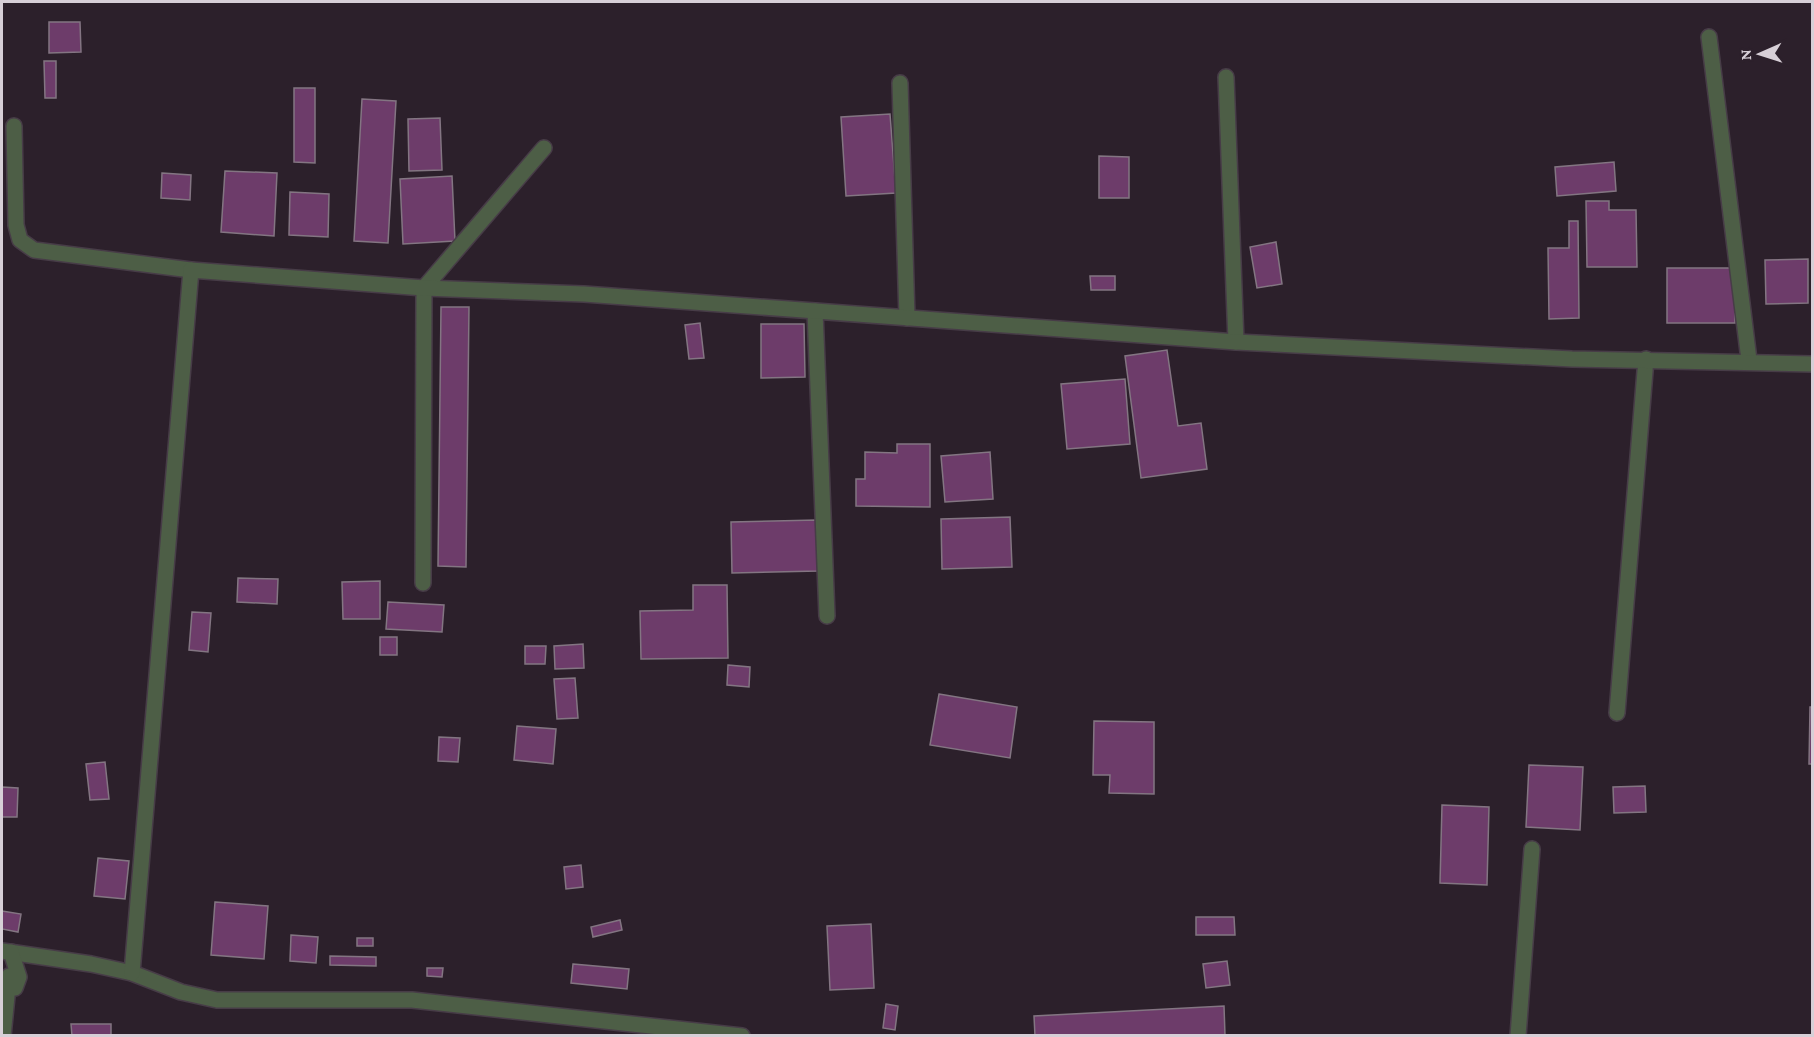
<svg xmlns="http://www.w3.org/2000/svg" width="1814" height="1037" viewBox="0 0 1814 1037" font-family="'Crimson Pro',serif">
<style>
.building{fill:#6d3c6a;stroke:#837582;stroke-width:1.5}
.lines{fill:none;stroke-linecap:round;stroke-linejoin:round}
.minor-casing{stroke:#473c47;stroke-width:18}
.minor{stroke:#4d5e46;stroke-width:15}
</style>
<rect width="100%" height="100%" fill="#2c202b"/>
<g class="building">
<polygon points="49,22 80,22 81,52 49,53"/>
<polygon points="44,61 56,61 56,98 45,98"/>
<polygon points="294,88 315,88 315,163 294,162"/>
<polygon points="362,99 396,101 388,243 354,241"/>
<polygon points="890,114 896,193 846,196 841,117"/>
<polygon points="440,118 442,170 409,171 408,119"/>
<polygon points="1099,156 1129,157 1129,198 1099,198"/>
<polygon points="1614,162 1616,191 1557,196 1555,167"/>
<polygon points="225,171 277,173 274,236 221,232"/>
<polygon points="162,173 191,175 190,200 161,198"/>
<polygon points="452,176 455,241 403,244 400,179"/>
<polygon points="290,192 329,194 328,237 289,235"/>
<polygon points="1586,201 1609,201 1609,210 1636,210 1637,267 1587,267"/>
<polygon points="1569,221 1578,221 1579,318 1549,319 1548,248 1569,248"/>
<polygon points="1276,242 1282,284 1257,288 1250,247"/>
<polygon points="1808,259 1808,303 1766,304 1765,260"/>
<rect x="1667" y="268" width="68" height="55"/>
<polygon points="1090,276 1115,276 1115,290 1091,290"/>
<polygon points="441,307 469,307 466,567 438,566"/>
<polygon points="700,323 704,358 689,359 685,325"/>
<polygon points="761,324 804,324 805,377 761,378"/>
<polygon points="1167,350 1178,426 1201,423 1207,469 1141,478 1125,356"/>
<polygon points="1125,379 1130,444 1067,449 1061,384"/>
<polygon points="897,444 930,444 930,507 856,506 856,479 865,479 865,452 897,453"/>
<polygon points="990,452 993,499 945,502 941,456"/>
<polygon points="1010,517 1012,567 942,569 941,519"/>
<polygon points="817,520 818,571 732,573 731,522"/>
<polygon points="238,578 278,579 277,604 237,602"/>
<polygon points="380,581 380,619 343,619 342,582"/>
<polygon points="693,585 727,585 728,658 641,659 640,611 693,610"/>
<polygon points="388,602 444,605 442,632 386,629"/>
<polygon points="192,612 211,613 208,652 189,650"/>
<rect x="380" y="637" width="17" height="18"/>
<polygon points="583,644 584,668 555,669 554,646"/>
<polygon points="525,646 546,646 545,664 525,664"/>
<polygon points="728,665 750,667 749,687 727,685"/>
<polygon points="575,678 578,718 557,719 554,679"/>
<polygon points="939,694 1017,707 1010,758 930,745"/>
<polygon points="1810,707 1812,707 1812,764 1809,764"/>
<polygon points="1094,721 1154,722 1154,794 1109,793 1110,775 1093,775"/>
<polygon points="517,726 556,729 553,764 514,760"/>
<polygon points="439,737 460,738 458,762 438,761"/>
<polygon points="105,762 109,799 90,800 86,764"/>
<polygon points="1529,765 1583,767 1580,830 1526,827"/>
<polygon points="1645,786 1646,812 1614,813 1613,787"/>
<polygon points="2,787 18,788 17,817 2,817"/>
<polygon points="1442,805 1489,807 1487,885 1440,883"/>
<polygon points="98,858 129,861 125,899 94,896"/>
<polygon points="581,865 583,887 566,889 564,867"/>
<polygon points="215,902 268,906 264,959 211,955"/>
<polygon points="2,911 21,914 18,932 2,929"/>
<polygon points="1196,917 1234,917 1235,935 1196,935"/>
<polygon points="620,920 622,930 593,937 591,927"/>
<polygon points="871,924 874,988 830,990 827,926"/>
<polygon points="291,935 318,937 316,963 290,961"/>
<rect x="357" y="938" width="16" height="8"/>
<polygon points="330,956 376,957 376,966 330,965"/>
<polygon points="1227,961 1230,985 1206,988 1203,964"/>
<polygon points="573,964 629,969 627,989 571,983"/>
<polygon points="427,968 443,968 442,977 427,976"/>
<polygon points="886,1004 898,1006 895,1030 883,1028"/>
<polygon points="1224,1006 1225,1035 1035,1036 1034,1016"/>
<polygon points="71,1024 111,1024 111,1036 72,1036"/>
</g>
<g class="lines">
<g class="minor-casing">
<g id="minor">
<polyline points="1709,37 1749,360"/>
<polyline points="1226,77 1236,342"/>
<polyline points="900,83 907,318"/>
<polyline points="14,126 16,225 20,240 34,250 191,270"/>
<polyline points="815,311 827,616"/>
<polyline points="423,583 424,288 544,148"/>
<polyline points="1617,713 1646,359"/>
<polyline points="2,951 91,964 132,973 181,992 217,1000 412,1000 742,1036"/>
<polyline points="132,973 191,270 424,288 584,294 1236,342 1572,359 1812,364"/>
<polyline points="3,1036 9,976 15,988 19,977 11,952"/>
<polyline points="1518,1036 1532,849"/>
</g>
</g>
<use href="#minor" class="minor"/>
</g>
<rect width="1814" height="1037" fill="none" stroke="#d7cfd7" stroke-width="6"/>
<g transform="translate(1760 54) rotate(267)" stroke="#2c202b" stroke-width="4.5" paint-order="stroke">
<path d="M0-4.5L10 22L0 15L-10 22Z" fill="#d7cfd7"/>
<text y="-9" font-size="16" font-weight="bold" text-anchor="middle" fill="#d7cfd7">N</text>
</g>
</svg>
